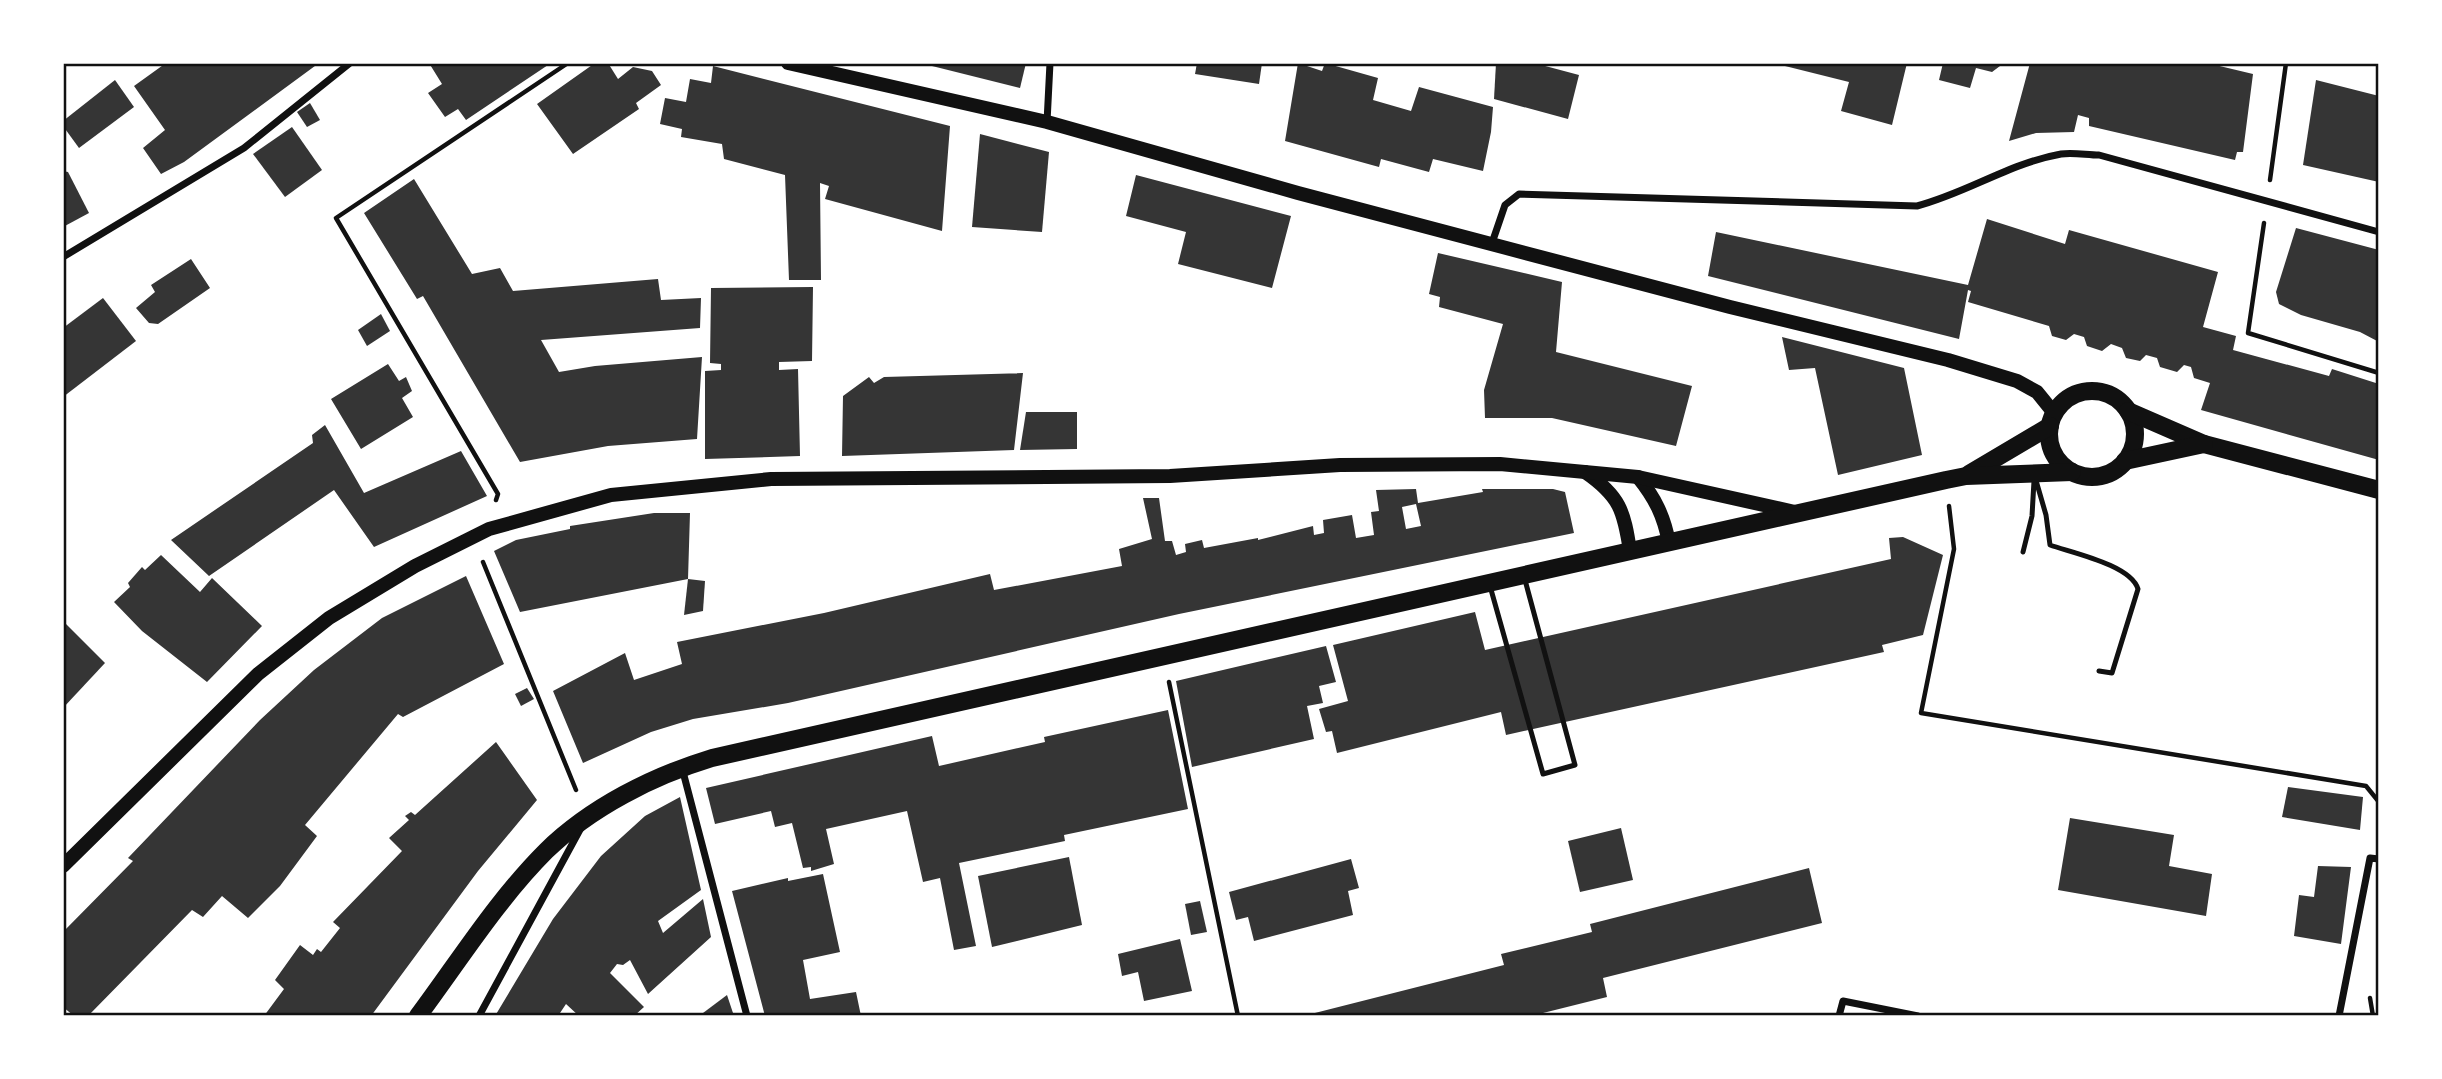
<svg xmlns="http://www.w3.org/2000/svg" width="2442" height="1079" viewBox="0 0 2442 1079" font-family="'Noto Sans',sans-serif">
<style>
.building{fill:#353535;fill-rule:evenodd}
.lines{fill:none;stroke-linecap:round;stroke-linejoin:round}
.path{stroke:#111;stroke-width:4.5}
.service{stroke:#111;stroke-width:5}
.minor{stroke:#111;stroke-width:7}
.secondary{stroke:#111;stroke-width:14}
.primary{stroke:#111;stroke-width:18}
.neatline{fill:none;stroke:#111;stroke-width:2.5}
</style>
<rect width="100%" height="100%" fill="#fff"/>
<g class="building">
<polygon points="166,63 319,63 184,162 161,174 143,148 165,130 134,86"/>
<polygon points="429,63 551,63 466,120 458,109 445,117 428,93 442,84"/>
<polygon points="595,63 608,63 618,79 633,67 652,71 661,85 636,103 639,109 573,154 537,104"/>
<polygon points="920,63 1026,63 1020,88"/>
<polygon points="1197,63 1262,63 1259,84 1195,74"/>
<polygon points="1298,63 1322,71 1325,63 1378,78 1373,100 1411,111 1419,87 1493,107 1491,132 1483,171 1433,159 1429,172 1381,159 1379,167 1285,141"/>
<polygon points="1496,63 1534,63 1579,75 1568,119 1494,99"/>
<polygon points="1907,63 1892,125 1841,111 1849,82 1777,64"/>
<polygon points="1943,63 2004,63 1992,72 1976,68 1970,88 1939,80"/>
<polygon points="2030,63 2207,63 2253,74 2243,152 2237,152 2235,160 2089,126 2089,118 2078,115 2074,132 2036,133 2009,141"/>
<polygon points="713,66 950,126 942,231 825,199 829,186 820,183 821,280 789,280 785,175 724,159 722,144 681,137 682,129 660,124 665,98 686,102 690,79 711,83"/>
<polygon points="115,80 134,107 79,148 63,126 63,121"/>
<polygon points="2316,80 2379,96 2379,182 2303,165"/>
<polygon points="310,103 320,120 307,127 297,112"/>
<polygon points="292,127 322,170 285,197 253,154"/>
<polygon points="980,134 1049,152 1042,232 972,227"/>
<polygon points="63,171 68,172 89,213 63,227"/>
<polygon points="1136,175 1291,216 1272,288 1178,264 1186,232 1126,216"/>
<polygon points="414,179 472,274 500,268 513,291 658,279 661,300 701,298 700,328 541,340 559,372 595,366 702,357 697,439 608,446 520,462 423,296 417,299 364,213"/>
<polygon points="1987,219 2065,244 2069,230 2218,272 2203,327 2236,336 2233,350 2329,376 2332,369 2379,384 2379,460 2201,410 2210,383 2194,378 2191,367 2184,365 2177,372 2160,367 2157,358 2146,355 2140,361 2126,358 2122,348 2111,344 2102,351 2087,346 2084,337 2074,334 2066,340 2052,336 2049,326 1968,302 1971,291 1968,290 1959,339 1708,276 1716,232 1968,285"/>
<polygon points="2296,228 2379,250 2379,342 2360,332 2301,315 2279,304 2276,292"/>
<polygon points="1438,253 1562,282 1556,352 1692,386 1676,446 1552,418 1485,418 1484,390 1503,324 1439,307 1440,297 1429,294"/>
<polygon points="191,259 210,288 158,324 149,323 136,308 155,292 151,285"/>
<polygon points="813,287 812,361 779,362 779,370 798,369 800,456 705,459 705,371 721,370 721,364 710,363 711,288"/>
<polygon points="103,298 136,341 63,397 63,328"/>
<polygon points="381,314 390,331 367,346 358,330"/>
<polygon points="1782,337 1904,368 1922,455 1838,475 1815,368 1789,370"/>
<polygon points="388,364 399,381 406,377 412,391 402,398 413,417 361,449 331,399"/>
<polygon points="1023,373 1014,450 842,456 843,396 869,377 874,383 884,377"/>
<polygon points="1026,412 1077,412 1077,449 1020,450"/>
<polygon points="325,425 364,493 461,451 487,496 374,547 334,490 209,576 171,540 313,443 312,435"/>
<path d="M1416 489 1418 503 1483 492 1482 489H1553L1565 492 1574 533 1179 614 788 703 693 719 651 732 583 763 553 691 625 653 634 680 682 664 677 642 824 613 990 574 994 590 1122 566 1119 549 1152 539 1143 498H1159L1165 541H1172L1176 555 1186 552 1185 544 1202 540 1204 548 1258 538V540L1313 526 1314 535 1324 533 1323 520 1352 515 1356 538 1374 535 1371 512 1379 511 1376 490ZM1416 504 1421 526 1406 529 1402 507Z"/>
<polygon points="654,513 690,513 688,579 520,612 494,551 516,540 570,529 570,526"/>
<polygon points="1903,537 1943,555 1923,635 1882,645 1884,652 1506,735 1501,712 1337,753 1332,731 1326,732 1319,709 1348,701 1333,645 1475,612 1485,650 1891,559 1889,538"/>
<polygon points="161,555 200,592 212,578 262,626 207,682 142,631 114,602 130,587 128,583 142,567 145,570"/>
<polygon points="466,576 504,664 403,717 398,714 305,825 317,836 280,886 248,918 222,896 203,917 192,910 88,1016 74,1016 63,1007 63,932 133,861 128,858 260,720 314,670 382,618"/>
<polygon points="688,579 705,581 703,611 684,615"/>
<polygon points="63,621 105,663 63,708"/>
<polygon points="1326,646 1336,682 1319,686 1323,703 1307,706 1314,739 1192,767 1176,681"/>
<polygon points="527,688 534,699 521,706 515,694"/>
<polygon points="1168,710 1188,809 1064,835 1065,841 959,863 976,946 954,950 940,878 923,882 907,811 826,829 834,864 811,871 811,867 803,868 792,823 775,827 771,811 715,824 706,788 932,736 939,766 1045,742 1044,737"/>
<polygon points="496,742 537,800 478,871 371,1016 264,1016 284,989 275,980 300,945 313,955 317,949 321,952 340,928 333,922 402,851 389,838 409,820 405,816 411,812 415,815"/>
<polygon points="2288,787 2363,797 2360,830 2282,817"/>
<polygon points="680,797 701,890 658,921 663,933 703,899 711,937 648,994 630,960 623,965 617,964 610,973 644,1007 634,1016 579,1016 566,1004 558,1016 495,1016 553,919 601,856 645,816"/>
<polygon points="2070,818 2174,835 2169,866 2212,874 2206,916 2058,890"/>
<polygon points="1621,828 1633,880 1580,892 1568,841"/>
<polygon points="1069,857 1082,925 992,947 978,876"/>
<polygon points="1351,859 1359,888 1348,891 1353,915 1254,941 1248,917 1236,920 1229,892"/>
<polygon points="2318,866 2351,867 2341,944 2294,936 2299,895 2314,897"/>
<polygon points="1809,868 1822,923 1603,978 1607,997 1531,1016 1303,1016 1504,965 1501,954 1592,932 1590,924"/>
<polygon points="823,874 840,952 803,960 810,999 856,992 861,1016 765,1016 732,891 788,878 788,881"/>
<polygon points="1200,901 1207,932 1191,935 1185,904"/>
<polygon points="1180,939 1192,991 1144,1001 1138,972 1122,976 1118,954"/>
<polygon points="727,995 734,1016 699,1016"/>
</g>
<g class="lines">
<g class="path">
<polyline points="2270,180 2286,63"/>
<polyline points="2264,223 2248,333 2379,373"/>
<polyline points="496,500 498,494 336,218 568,63"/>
<polyline points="1949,506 1954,549 1921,713 2366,786 2379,802"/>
<polyline points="483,562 576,790"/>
<polyline points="1169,682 1238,1016"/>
<polyline points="2379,820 2379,834"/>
<polyline points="2370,998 2373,1016"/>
</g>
<g class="service">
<path d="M2035 477 2046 515 2050 545C2073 553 2131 565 2138 589L2112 673 2099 671"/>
<polyline points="2023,552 2032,516 2034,481"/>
<polyline points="1490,586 1543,774 1575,765 1525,580"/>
</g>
<g class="minor">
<polyline points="1047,122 1050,63"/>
<path d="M1492 243 1505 205 1519 194 1917 206C1967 193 2010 163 2061 154 2073 152 2087 155 2099 155L2379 232"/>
<polyline points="63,257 244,148 350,63"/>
<polyline points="682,768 747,1016"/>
<polyline points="479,1016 582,826"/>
<polyline points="1839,1016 1843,1001 1918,1016"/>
<polyline points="2339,1016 2370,858 2379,859"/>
</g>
<g class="secondary">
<polyline points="788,63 1047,122 1298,193 1730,307 1948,360 2017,381 2037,392 2054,413"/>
<path d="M1585 472C1620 496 1624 511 1630 551"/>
<path d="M1638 477C1655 498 1664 516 1669 543"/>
<polyline points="63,866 258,674 329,618 415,566 489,529 611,495 771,479 1170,476 1340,465 1500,464 1638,477 1795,512"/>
</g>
<g class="primary">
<circle cx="2092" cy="434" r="43"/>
<polyline points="2128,411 2204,444 2379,490"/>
<polyline points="2125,461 2204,444"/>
<polyline points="1969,474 2050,426"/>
<path d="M418 1016C459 961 497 900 546 851 591 807 653 776 712 758L1946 480 1966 476 2072 472"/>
</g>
</g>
<rect width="2442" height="1079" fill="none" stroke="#ffffff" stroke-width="130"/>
<rect x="65" y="65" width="2312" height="949" class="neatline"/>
</svg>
